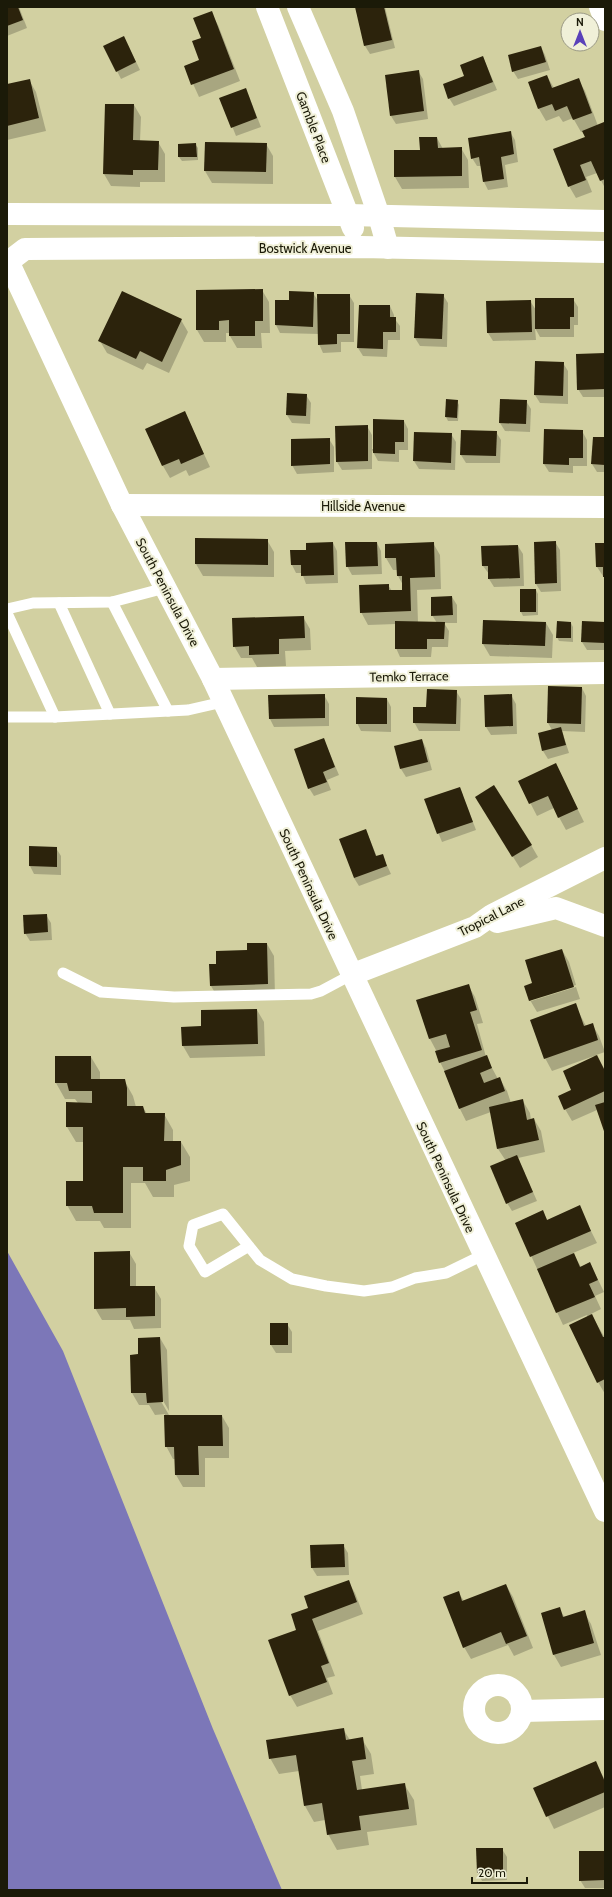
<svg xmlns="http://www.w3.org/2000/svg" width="612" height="1897" viewBox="0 0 612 1897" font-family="Cabin,sans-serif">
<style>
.water{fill:#7c77b8}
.shadow{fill:#0003}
.building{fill:#2c230c}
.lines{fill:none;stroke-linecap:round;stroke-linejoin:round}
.service{stroke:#fff;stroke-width:11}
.minor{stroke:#fff;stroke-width:22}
.secondary{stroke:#fff;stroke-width:22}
.labels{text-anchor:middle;stroke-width:4;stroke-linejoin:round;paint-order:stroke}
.street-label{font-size:13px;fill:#1b1a08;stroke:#f0f0d8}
</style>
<rect width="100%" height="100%" fill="#d2d0a1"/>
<polygon class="water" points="7,1251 63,1351 213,1729 282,1890 7,1890"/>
<g class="shadow">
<polygon points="7,7 19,7 27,28 7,36"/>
<polygon points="356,7 385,7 395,48 370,54 365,46"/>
<polygon points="211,13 218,25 240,81 199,97 185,66 201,60 202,38"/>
<polygon points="128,45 140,70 121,79 117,71"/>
<polygon points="541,47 545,55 550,70 518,79 513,71"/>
<polygon points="483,57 497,90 454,106 449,98"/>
<polygon points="418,71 423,79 428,119 396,124 391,116"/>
<polygon points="547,76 554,88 578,79 585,91 598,126 604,123 605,126 605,188 597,173 586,177 592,192 576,198 569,186 586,138 583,131 581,132 573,118 563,122 559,116 546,121 539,109 529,82"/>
<polygon points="29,80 36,92 46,131 7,140 7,85"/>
<polygon points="246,89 261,127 236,136 221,98"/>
<polygon points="134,105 141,117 140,141 158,142 165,154 165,182 140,182 140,187 111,186 104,174"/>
<polygon points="510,132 515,140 518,162 505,165 508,187 488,190 484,182 481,166 477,166 472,158"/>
<polygon points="437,138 443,149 461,148 468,160 469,188 402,189 395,177 421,151"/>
<polygon points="195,144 198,148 198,160 182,161 179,157 179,145"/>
<polygon points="266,144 273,156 273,184 212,183 205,171"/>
<polygon points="262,290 269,302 270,333 261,333 262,348 237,348 230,336 230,333 226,333 226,342 204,342 197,330 197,291"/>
<polygon points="313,293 318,301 349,295 354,303 354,342 341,342 341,352 323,353 319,344 319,334 280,333 276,325 276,301 290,301"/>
<polygon points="443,295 448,303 447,347 420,346 415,338"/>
<polygon points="573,299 578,307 578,325 574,325 574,337 540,337 535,328 536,340 493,341 488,333 530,301 536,310"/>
<polygon points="360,306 390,306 394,315 394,318 400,326 400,340 388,340 387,357 363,356 358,348"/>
<polygon points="181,320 188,332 169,373 147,363 143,370 107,353 100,341"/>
<polygon points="605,354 605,397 583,397 578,389"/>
<polygon points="536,362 563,363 568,371 568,404 540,403 535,395"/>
<polygon points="288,394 306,395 311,403 310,424 292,423 287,415"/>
<polygon points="457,401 459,405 458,421 448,421 446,417"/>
<polygon points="526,401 531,409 530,432 505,431 500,423"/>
<polygon points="185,413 210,467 189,476 186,470 170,478 163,466"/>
<polygon points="404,421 408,429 408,450 399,450 399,462 378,461 372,450 372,469 342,470 337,462 336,427 367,426 372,435 372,449 374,449"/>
<polygon points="545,430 582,431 587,440 587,466 573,466 573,473 549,472 544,464"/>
<polygon points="496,432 501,440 500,463 466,463 461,455"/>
<polygon points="415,433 451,434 456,442 455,470 419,469 414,461"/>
<polygon points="605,438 605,472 597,472 592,464"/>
<polygon points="329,439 334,447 334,472 297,474 292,465"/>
<polygon points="267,540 274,552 274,577 203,576 196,564"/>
<polygon points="555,542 560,550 561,591 541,592 536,584"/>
<polygon points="333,543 337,551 338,583 306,584 302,573 296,573 292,565 307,551"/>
<polygon points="377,543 381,551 382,574 352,575 347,566"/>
<polygon points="433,543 440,555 441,589 417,590 418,623 437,623 432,615 452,597 457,605 457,623 444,623 449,631 448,647 432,647 431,657 400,657 396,648 396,624 368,625 361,612 388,585 392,591 403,591 403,585 398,576 397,570 393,570 386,558"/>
<polygon points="605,544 605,579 597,567"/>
<polygon points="518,546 523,554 524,586 494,587 489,579 489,574 483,566 482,547"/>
<polygon points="536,590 538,594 538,615 523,616 521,612"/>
<polygon points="303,617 310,629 311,650 285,651 286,666 257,667 252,658 241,658 234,646"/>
<polygon points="484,621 546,623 553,635 552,658 490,656 483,644"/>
<polygon points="571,623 573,627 573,642 559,641 557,637"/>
<polygon points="605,623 605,650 587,650 582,642"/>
<polygon points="582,688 586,696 585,732 562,731 569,753 548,759 543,751 552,730 548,723"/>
<polygon points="456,691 461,699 460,731 419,731 414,722 427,708"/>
<polygon points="324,695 329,704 329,726 274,727 270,719 269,696"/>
<polygon points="511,695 516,704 517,734 491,735 486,727"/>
<polygon points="387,699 391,707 391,732 361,731 357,723"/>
<polygon points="324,740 339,775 327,780 331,790 314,796 309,788"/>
<polygon points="422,740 426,748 432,770 406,777 401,769"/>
<polygon points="556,765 584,822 566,830 554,808 537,816 519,781"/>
<polygon points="460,788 476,830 442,842 425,800"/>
<polygon points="483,809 531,845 538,857 520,868"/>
<polygon points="366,830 377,857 382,855 391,874 359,886 354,878"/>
<polygon points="30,847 56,848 61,856 61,875 34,874 30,866"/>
<polygon points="46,915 51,923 52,940 30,941 25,933"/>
<polygon points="267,944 274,956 275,996 218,998 211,986 217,965"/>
<polygon points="562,950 569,962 576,985 531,999 531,1001 576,987 580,999 537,1012 530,1000 533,984"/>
<polygon points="468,985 475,997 483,1023 477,1024 486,1057 498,1079 500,1079 507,1091 511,1103 523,1101 530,1113 531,1120 534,1119 541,1131 545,1152 518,1158 537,1201 512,1211 507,1203 506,1161 498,1149 491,1112 466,1121 460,1109 446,1074 440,1062 437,1052 430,1039 417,1000"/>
<polygon points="575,1005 586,1026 592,1024 599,1036 605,1052 596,1055 605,1070 605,1132 597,1110 572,1121 565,1109 573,1090 594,1056 552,1071 545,1058"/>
<polygon points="257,1010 264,1022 265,1056 190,1058 183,1046"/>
<polygon points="56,1057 91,1057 100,1072 100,1080 124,1080 133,1096 136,1107 143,1107 147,1114 164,1114 173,1130 173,1142 181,1142 190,1157 190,1181 174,1185 174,1197 153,1197 145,1183 131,1183 131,1228 104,1228 100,1221 76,1221 67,1205 84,1182 84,1142 76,1142 67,1127 78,1103 75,1099 65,1099 56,1083"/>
<polygon points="579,1207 597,1243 573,1253 581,1267 590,1263 604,1292 595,1296 601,1309 591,1314 605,1338 605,1394 598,1382 587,1315 563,1325 516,1223 542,1211 548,1221"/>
<polygon points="129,1252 136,1264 136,1287 154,1287 161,1299 161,1328 134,1329 130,1320 102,1320 95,1308"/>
<polygon points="271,1324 287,1324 292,1332 292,1353 276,1353 271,1345"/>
<polygon points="160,1338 167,1350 169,1411 161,1397 159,1398 169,1415 222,1416 229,1428 229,1458 205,1458 205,1487 183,1487 176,1475 176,1459 173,1459 166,1446 165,1414 155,1415 149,1405 139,1405 132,1393 139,1355"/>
<polygon points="343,1545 348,1553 349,1575 317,1576 312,1568"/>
<polygon points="348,1581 355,1593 363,1614 318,1631 335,1676 327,1678 333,1694 297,1707 290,1695 298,1630 309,1608"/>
<polygon points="506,1585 513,1597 533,1648 514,1656 508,1645 471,1659 464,1647 458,1592 464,1601"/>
<polygon points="559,1608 565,1618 584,1612 591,1624 601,1655 561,1667 554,1655 542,1613"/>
<polygon points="343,1729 350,1740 362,1739 371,1754 374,1774 360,1776 362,1790 404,1784 414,1800 417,1825 367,1832 369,1845 337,1850 328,1834 325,1820 314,1822 305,1806 299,1771 279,1774 270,1758"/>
<polygon points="595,1762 605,1780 605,1807 554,1829 534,1788"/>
<polygon points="502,1849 507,1857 507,1880 482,1881 478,1873"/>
<polygon points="605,1852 605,1888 585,1888 580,1880"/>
</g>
<g class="building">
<polygon points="7,7 18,7 23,20 7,26"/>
<polygon points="355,7 384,7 392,40 364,46"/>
<polygon points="212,11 234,69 191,85 184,66 199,60 192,41 201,38 193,18"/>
<polygon points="124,36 136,62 116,72 103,46"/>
<polygon points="541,46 546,62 512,72 508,55"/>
<polygon points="483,56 493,82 448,99 443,84 464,76 460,65"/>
<polygon points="419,70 424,111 390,116 385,75"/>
<polygon points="547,75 552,88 579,78 592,113 573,120 567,106 555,111 552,104 538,109 528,82"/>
<polygon points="30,79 39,118 7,126 7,84"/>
<polygon points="246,88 257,118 231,128 219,98"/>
<polygon points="105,104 134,104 133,140 159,141 158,170 133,170 133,175 103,174"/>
<polygon points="604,122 605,179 600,181 591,161 580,165 586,180 568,187 553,149 585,137 582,131"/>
<polygon points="511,131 514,154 501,157 504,179 483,182 479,157 471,159 468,138"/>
<polygon points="419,137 437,137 438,148 462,147 462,176 394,177 394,150 420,150"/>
<polygon points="205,142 267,143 266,172 204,171"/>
<polygon points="196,143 197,157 178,157 178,144"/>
<polygon points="263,289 263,321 255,321 255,336 229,336 229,320 219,321 219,330 196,330 196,290"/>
<polygon points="122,291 182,319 162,362 140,351 136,359 98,341"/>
<polygon points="289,291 314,292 313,327 275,325 275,300 289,300"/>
<polygon points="416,293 444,294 442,339 414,338"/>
<polygon points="317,294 350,294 350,334 337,334 337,344 318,345"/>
<polygon points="535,298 574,298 574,317 570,317 570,329 535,329"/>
<polygon points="531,300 532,332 487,333 486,301"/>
<polygon points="359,305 390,305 390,317 396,317 396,332 383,332 383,349 357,348"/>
<polygon points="605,353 605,389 577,390 576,354"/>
<polygon points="535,361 564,362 563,396 534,395"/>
<polygon points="287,393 307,394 306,416 286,415"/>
<polygon points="446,399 458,400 457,418 445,417"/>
<polygon points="500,399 527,400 526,424 499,423"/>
<polygon points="185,411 204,454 181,464 179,459 162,466 145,429"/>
<polygon points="373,419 404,420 404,442 395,442 395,454 373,453"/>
<polygon points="368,425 368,461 336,462 335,426"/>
<polygon points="544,429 583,430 583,458 569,458 569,465 543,464"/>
<polygon points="461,430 497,431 496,456 460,455"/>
<polygon points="414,432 452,433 451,463 413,461"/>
<polygon points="593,437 605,437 605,465 591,464"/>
<polygon points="330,438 330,464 291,466 291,439"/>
<polygon points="195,538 268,539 268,565 195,564"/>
<polygon points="556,541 557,583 535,584 534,542"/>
<polygon points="333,542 334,575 301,576 301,565 291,565 290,550 306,550 306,543"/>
<polygon points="345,542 377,542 378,566 346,567"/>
<polygon points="434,542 435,577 410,578 411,611 360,613 359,585 389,584 389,590 402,590 402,576 397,576 396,558 385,558 385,544"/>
<polygon points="595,543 605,543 605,577 603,577 603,567 596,567"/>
<polygon points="518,545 520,578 488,579 488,566 482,566 481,546"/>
<rect x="520" y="589" width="16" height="23"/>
<polygon points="452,596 453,615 431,616 431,597"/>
<polygon points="304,616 305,638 279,639 279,654 249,655 249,646 233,647 232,618"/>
<polygon points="483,620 546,622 545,646 482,644"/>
<polygon points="395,621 445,622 444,639 427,639 427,649 395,649"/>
<polygon points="557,621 571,622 571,638 556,638"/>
<polygon points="582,621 605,622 605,643 581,642"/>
<polygon points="548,686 582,687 581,724 547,723"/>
<polygon points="427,689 457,690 456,724 413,723 413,707 426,707"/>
<polygon points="325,694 325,718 269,719 268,695"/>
<polygon points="512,694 513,726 485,727 484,695"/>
<polygon points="356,697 387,698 387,724 356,724"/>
<polygon points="561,727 566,745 542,751 538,733"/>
<polygon points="324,738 335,767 323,772 327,782 308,789 294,749"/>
<polygon points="422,739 428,762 400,769 394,746"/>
<polygon points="556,763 578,809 558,818 548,796 529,804 518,781"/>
<polygon points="494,785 532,845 512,857 475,797"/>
<polygon points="460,787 473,822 437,834 424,799"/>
<polygon points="366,829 376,856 383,854 387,866 354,878 339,839"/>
<polygon points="29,846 57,847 57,867 29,866"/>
<polygon points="47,914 48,932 24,934 23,915"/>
<polygon points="247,943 267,943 268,984 210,986 209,964 216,964 216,951 247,950"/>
<polygon points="562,949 574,987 529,1001 524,986 532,983 525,960"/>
<polygon points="469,984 477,1010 470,1012 482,1050 439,1063 435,1051 450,1047 446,1034 429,1039 416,1000"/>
<polygon points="576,1003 584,1026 593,1023 598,1040 544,1059 530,1020"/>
<polygon points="257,1009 258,1044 182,1046 181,1027 201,1026 201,1010"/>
<polygon points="487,1055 492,1068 480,1073 484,1083 500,1077 505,1091 459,1109 444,1071"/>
<polygon points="597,1055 605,1071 605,1091 564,1110 558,1096 571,1090 563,1071"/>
<polygon points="55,1056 91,1056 91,1079 125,1079 127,1088 127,1106 143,1106 145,1113 165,1113 164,1141 181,1141 181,1165 166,1170 166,1181 143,1181 143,1167 123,1167 123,1213 94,1213 92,1206 66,1206 66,1181 83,1181 83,1127 66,1127 66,1102 92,1103 92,1091 69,1091 67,1083 55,1083"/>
<polygon points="523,1099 527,1120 534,1118 539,1140 497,1149 489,1107"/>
<polygon points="605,1102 605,1134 595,1105"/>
<polygon points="517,1155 533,1192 506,1204 490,1166"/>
<polygon points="580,1205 591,1231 530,1257 515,1223 543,1210 547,1220"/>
<polygon points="130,1251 130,1286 155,1286 155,1316 126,1317 126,1308 94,1309 94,1252"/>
<polygon points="574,1253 580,1267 590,1262 598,1280 589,1284 595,1297 556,1313 537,1269"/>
<polygon points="592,1314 603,1337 605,1337 605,1379 597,1383 569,1325"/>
<rect x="270" y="1323" width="18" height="22"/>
<polygon points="160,1337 163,1402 147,1403 146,1393 131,1393 130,1355 138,1354 138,1338"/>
<polygon points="164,1415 222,1415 223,1446 198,1446 199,1475 175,1475 174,1447 165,1447"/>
<polygon points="344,1544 345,1567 311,1568 310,1545"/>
<polygon points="349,1580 357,1602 312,1619 329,1663 321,1666 327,1682 289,1696 268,1640 296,1630 291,1614 308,1608 304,1596"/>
<polygon points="506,1584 527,1636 506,1644 501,1632 463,1648 443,1597 459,1591 462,1601"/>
<polygon points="560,1607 563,1617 585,1610 594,1643 553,1655 541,1613"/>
<polygon points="344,1728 346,1740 363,1737 366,1759 352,1761 357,1790 405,1783 409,1809 359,1816 361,1830 327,1835 322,1803 304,1806 296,1755 269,1759 266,1740"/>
<polygon points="596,1761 605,1782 605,1792 546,1817 533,1788"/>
<polygon points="476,1848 503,1848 503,1873 477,1873"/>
<polygon points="579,1851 605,1851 605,1880 579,1881"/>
</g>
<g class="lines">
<g class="service">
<polyline points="112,602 168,711"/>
<polyline points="59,603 110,714"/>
<polyline points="7,609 33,603 112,602 165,588"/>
<polyline points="7,613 55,717"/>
<polyline points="7,717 55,717 188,710 223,702"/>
<polyline points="63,973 101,992 174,997 311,994 321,991 351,975"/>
<polyline points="249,1246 205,1272 189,1246 193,1225 223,1214 260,1260 292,1279 326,1286 364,1291 392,1287 415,1278 446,1273 483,1255"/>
</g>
<g class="minor">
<polyline points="267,7 353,228"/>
<polyline points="298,7 343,111 379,216 388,248"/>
<polyline points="600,7 605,20"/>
<polyline points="7,214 348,215 605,221"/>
<polyline points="8,262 25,249 361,247 605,252"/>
<polyline points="122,505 605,507"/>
<polyline points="213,679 605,673"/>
<polyline points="497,922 556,908 605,926"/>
<polyline points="351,975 475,927 492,915 605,858"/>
<circle cx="498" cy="1709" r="24"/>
<polyline points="523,1711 605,1709"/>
</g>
<polyline class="secondary" points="7,259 122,505 213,679 605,1511"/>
</g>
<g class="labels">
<g class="street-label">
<text transform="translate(314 127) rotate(69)" y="5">Gamble Place</text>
<text x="305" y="253">Bostwick Avenue</text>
<text x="363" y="511">Hillside Avenue</text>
<text transform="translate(168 592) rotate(62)" y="5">South Peninsula Drive</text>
<text transform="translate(409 676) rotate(-1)" y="5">Temko Terrace</text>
<text transform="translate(309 884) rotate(65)" y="5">South Peninsula Drive</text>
<text transform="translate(491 916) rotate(-27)" y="5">Tropical Lane</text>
<text transform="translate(446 1177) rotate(65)" y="5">South Peninsula Drive</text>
</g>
</g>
<rect width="612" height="1897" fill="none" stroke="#1b1a08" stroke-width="16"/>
<g transform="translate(580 32)"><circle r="19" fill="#f0f0d8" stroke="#9b9a85"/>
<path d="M0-3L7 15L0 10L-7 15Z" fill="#5941b9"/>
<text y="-6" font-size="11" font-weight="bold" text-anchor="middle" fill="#1b1a08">N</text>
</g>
<path d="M472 1877v6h55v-6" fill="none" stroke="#1b1a08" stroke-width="2"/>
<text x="478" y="1877" font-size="12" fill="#1b1a08" stroke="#f0f0d8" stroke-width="3" paint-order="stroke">20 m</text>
</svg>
